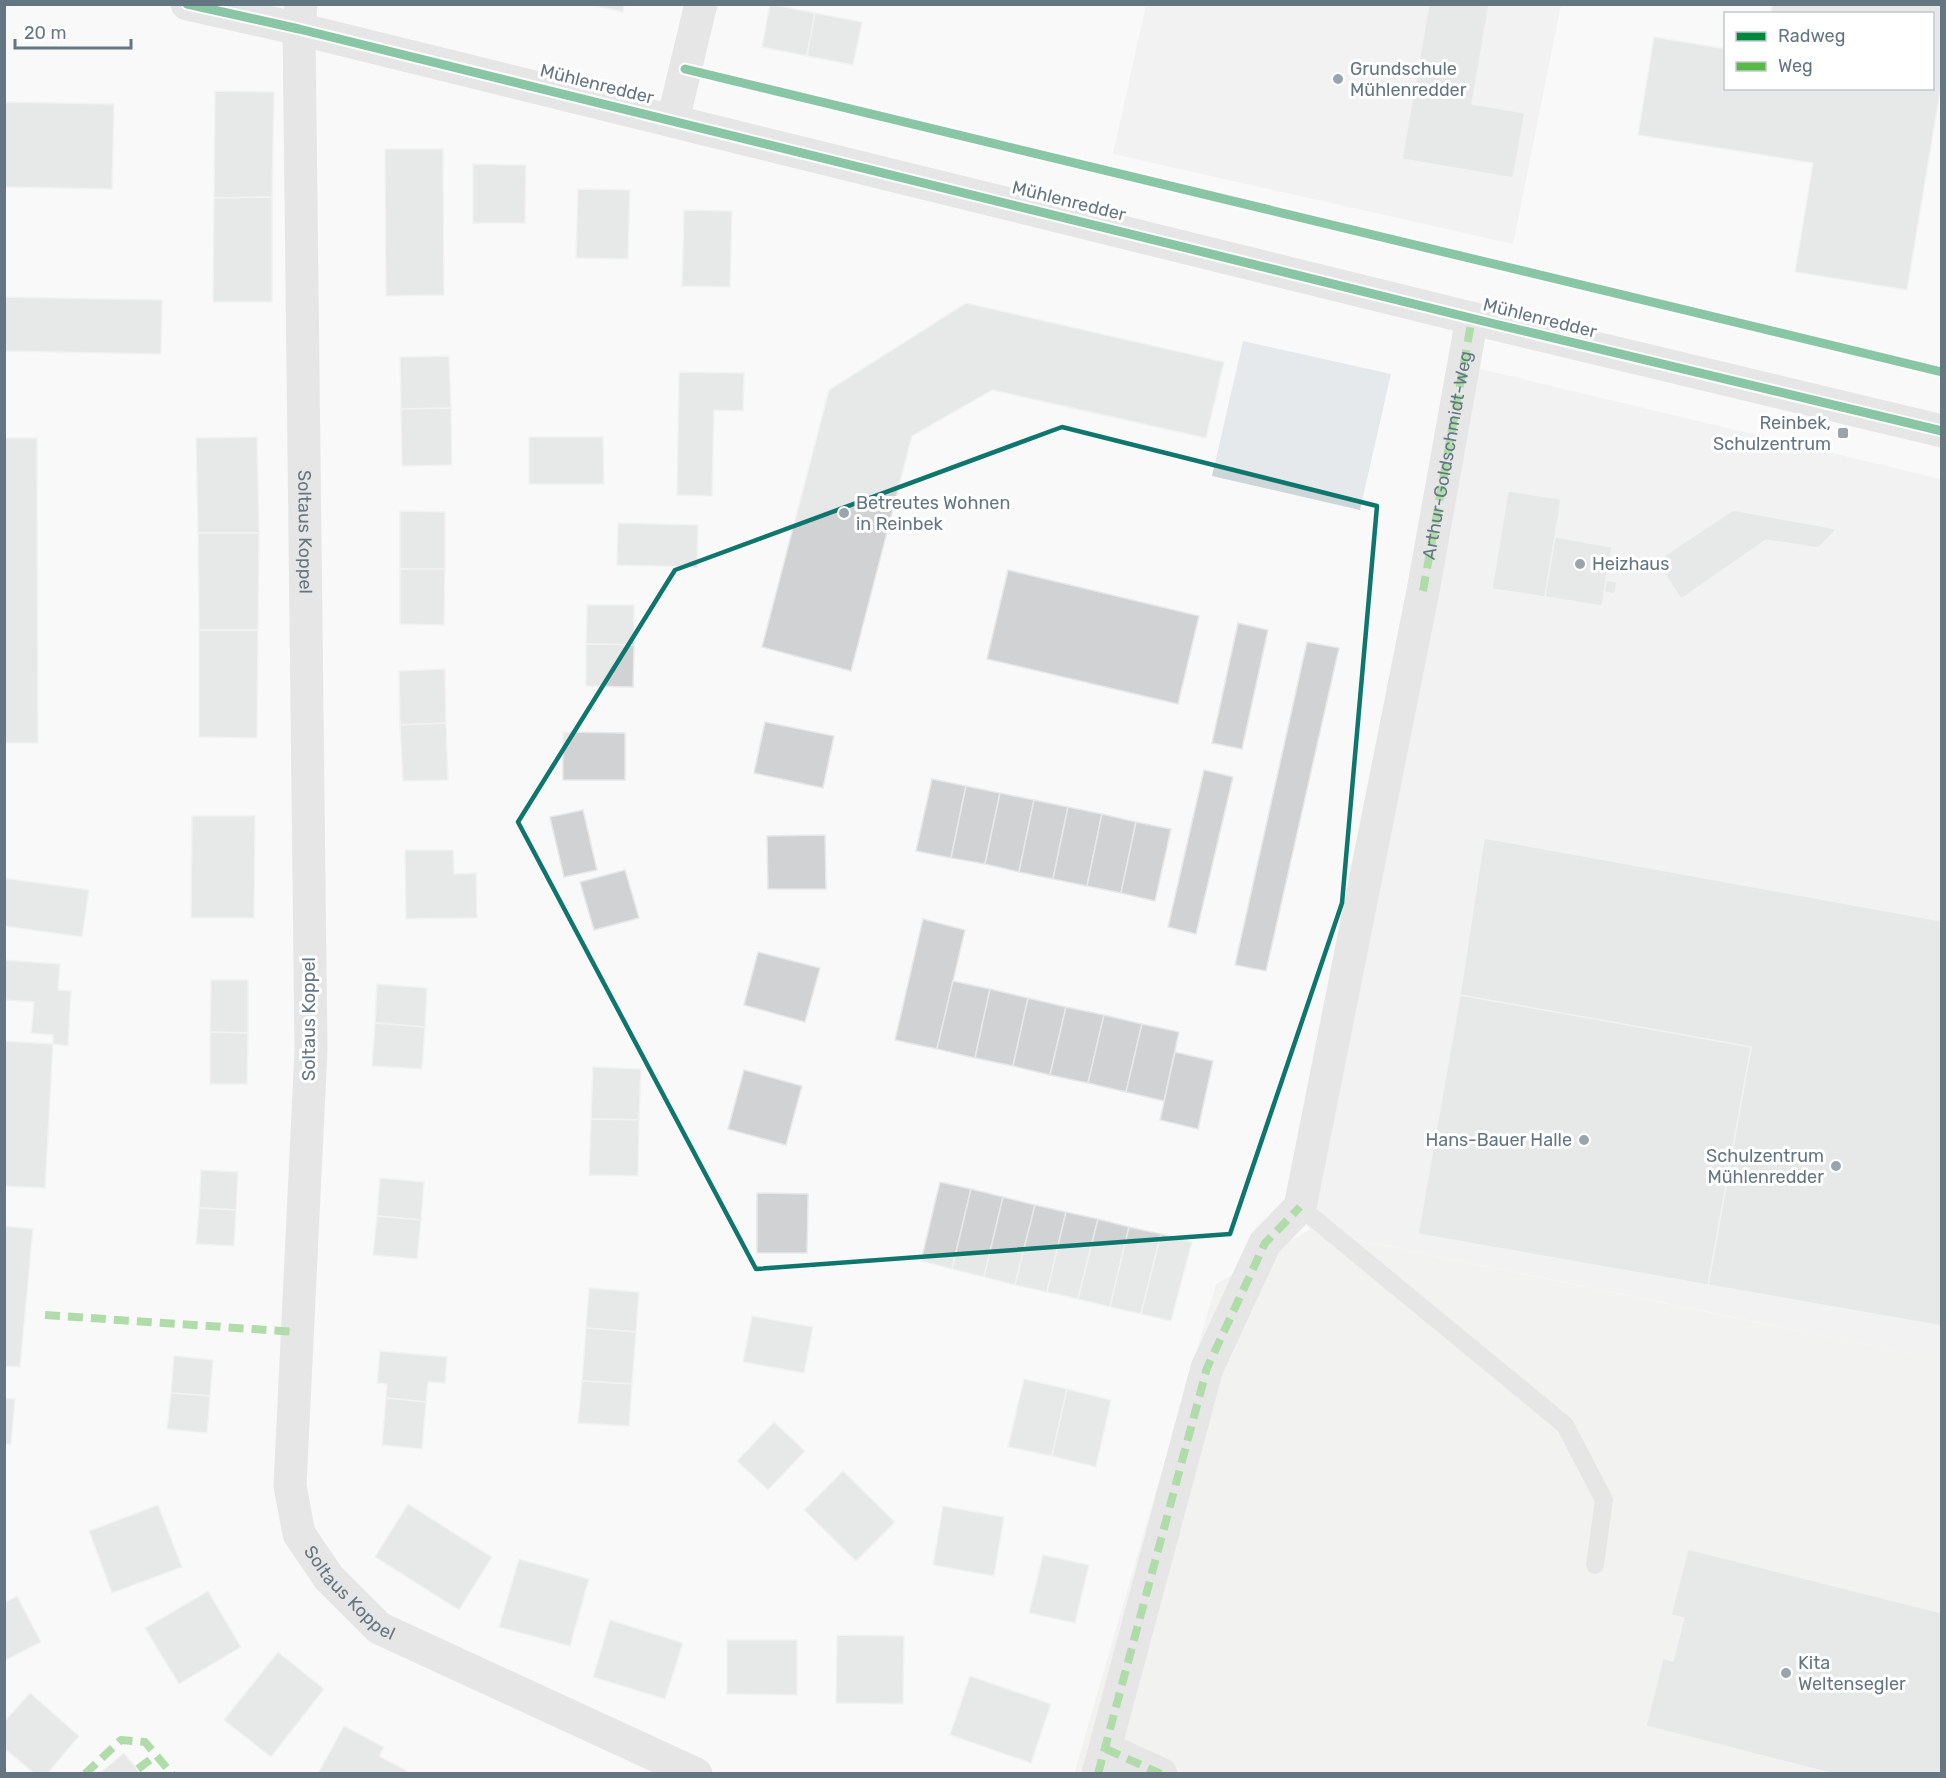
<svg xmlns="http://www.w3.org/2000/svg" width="1946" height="1778" viewBox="0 0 1946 1778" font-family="Rubik,sans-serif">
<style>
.built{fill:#e8e9e9}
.green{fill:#e8ebe6}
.water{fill:#ced6d9}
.building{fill:#d0d2d3;stroke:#e8e8e8;stroke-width:1.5}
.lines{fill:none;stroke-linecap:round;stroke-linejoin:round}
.lane{stroke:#cecfd0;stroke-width:18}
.street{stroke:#cecfd0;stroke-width:33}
.quiet{stroke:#58b947;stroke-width:8;stroke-dasharray:15 8;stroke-linecap:butt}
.cycleway-casing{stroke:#fff;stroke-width:13}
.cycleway{stroke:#00873e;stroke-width:9}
.marked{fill:none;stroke:#0f766e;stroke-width:4.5;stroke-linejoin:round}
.poi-dot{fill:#99a4ac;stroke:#fff;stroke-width:2}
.labels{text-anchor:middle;stroke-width:6;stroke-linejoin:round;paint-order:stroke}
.poi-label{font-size:18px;fill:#657683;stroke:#fff;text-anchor:start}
.street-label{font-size:18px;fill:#657683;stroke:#fff}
</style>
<rect width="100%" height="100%" fill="#f9f9f9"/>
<g class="built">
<polygon points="1146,5 1561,5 1513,244 1113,154"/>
<polygon points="1468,366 1941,479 1941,1360 1310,1230 1300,1207"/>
</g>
<polygon class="green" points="1309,1230 1941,1360 1941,1773 1074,1774 1216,1284"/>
<polygon class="water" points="1243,341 1391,374 1360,510 1212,476"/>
<g class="building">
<polygon points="587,4 624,4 623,12"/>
<polygon points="770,4 815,13 807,56 762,47"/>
<polygon points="1429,4 1489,4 1472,104 1525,113 1513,178 1402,159"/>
<polygon points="1772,4 1942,4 1942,80 1907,290 1795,272 1813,163 1638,135 1654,37 1726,49 1726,88 1932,88 1932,14 1771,14"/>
<polygon points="815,13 862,22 853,65 807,56"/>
<polygon points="215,91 274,92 272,197 214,198"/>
<polygon points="4,102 114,104 112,189 4,187"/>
<polygon points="385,149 443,149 444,295 386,296"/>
<polygon points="473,164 526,165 525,223 473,223"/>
<polygon points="578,189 630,190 628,259 576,258"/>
<polygon points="272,197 272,302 213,302 214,198"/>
<polygon points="684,210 732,211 730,287 682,286"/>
<polygon points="4,297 162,300 161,354 4,351"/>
<polygon points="966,303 1224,362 1206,438 992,390 912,436 851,671 762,647 829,390"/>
<polygon points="449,356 451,408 401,409 400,357"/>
<polygon points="679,372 744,373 743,411 714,410 712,496 677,495"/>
<polygon points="451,408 452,465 402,466 401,409"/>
<polygon points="257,437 259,533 198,533 196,438"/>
<polygon points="529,437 603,437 604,484 529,484"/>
<polygon points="4,438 37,438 38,743 4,743"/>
<polygon points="1508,491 1561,499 1545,597 1492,589"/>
<polygon points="1733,510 1837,529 1818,548 1766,540 1681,599 1656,561"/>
<polygon points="400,511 445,512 445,569 400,569"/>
<polygon points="618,523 698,525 697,567 617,565"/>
<polygon points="198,533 259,533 258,630 199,630"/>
<polygon points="1555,537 1612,547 1602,606 1545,597"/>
<polygon points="400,569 445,569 444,625 400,624"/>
<polygon points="1008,570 1199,616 1178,704 987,659"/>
<polygon points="1606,580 1617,582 1615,594 1604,592"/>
<polygon points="587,605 634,605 634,645 586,644"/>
<polygon points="1238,623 1268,630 1242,749 1212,743"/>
<polygon points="199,630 258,630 257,738 199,737"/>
<polygon points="1307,642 1339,648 1266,971 1235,965"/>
<polygon points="586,644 634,645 633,687 586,686"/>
<polygon points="445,669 446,723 400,725 399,671"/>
<polygon points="765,722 834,736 823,788 754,773"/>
<polygon points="446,723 448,780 403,781 400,725"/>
<polygon points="563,732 625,733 625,780 563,780"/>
<polygon points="1204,770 1233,777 1196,934 1168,927"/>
<polygon points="932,779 966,786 951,858 916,851"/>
<polygon points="966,786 1000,793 985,864 951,858"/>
<polygon points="1000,793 1034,800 1019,872 985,864"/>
<polygon points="1034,800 1068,807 1053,879 1019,872"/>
<polygon points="1068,807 1102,814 1087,886 1053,879"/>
<polygon points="583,810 597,870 564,877 550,817"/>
<polygon points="1102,814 1136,822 1121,893 1087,886"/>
<polygon points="192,816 255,816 254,918 191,918"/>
<polygon points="1136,822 1171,829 1155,901 1121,893"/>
<polygon points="825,835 826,889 768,889 767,836"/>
<polygon points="1484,838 1942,921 1942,1326 1708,1285 1751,1047 1460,995"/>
<polygon points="405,850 453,850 454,874 476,873 477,918 406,919"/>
<polygon points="625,870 639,918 594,930 580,882"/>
<polygon points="4,878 89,890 82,937 4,926"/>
<polygon points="923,919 965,930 937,1049 895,1040"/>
<polygon points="758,952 820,968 805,1022 744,1005"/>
<polygon points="4,960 60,964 58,990 71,991 68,1046 53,1044 53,1035 31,1033 34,1002 4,1000"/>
<polygon points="211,980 248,980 248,1033 210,1032"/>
<polygon points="953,981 990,989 975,1058 937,1049"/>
<polygon points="377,984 427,988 425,1027 375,1023"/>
<polygon points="990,989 1028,998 1013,1066 975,1058"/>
<polygon points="1460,995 1751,1047 1708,1285 1418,1234"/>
<polygon points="1028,998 1066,1007 1050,1075 1013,1066"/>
<polygon points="1066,1007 1104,1015 1088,1083 1050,1075"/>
<polygon points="1104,1015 1142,1024 1126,1092 1088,1083"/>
<polygon points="375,1023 425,1027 422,1069 372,1066"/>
<polygon points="1142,1024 1179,1032 1164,1101 1126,1092"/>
<polygon points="210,1032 248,1033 247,1084 210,1084"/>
<polygon points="4,1041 53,1044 45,1188 4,1186"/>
<polygon points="1175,1052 1213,1061 1198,1129 1160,1120"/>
<polygon points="593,1067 641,1069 639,1120 591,1119"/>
<polygon points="744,1070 802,1086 786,1145 728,1129"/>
<polygon points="591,1119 639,1120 638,1176 589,1175"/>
<polygon points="201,1170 238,1172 236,1210 199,1208"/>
<polygon points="380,1178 424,1182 421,1220 377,1216"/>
<polygon points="940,1182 971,1189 952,1269 921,1261"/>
<polygon points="971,1189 1003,1197 984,1277 952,1269"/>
<polygon points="757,1193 808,1194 807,1253 757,1253"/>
<polygon points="1003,1197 1035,1205 1015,1285 984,1277"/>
<polygon points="1035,1205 1066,1212 1047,1292 1015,1285"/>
<polygon points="199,1208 236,1210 234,1246 196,1244"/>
<polygon points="1066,1212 1098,1219 1078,1299 1047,1292"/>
<polygon points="377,1216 421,1220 417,1259 373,1255"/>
<polygon points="1098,1219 1129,1227 1110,1307 1078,1299"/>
<polygon points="4,1226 33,1229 20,1367 4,1366"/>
<polygon points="1129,1227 1161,1234 1141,1314 1110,1307"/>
<polygon points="1161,1234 1192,1242 1171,1321 1141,1314"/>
<polygon points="589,1288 639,1292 636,1332 586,1328"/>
<polygon points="752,1316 813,1327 804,1373 743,1362"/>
<polygon points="586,1328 636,1332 632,1384 582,1381"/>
<polygon points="380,1351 447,1357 445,1383 428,1382 426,1402 386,1398 387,1384 377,1383"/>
<polygon points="174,1356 213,1360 210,1396 171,1393"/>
<polygon points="1024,1379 1067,1389 1052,1456 1008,1447"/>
<polygon points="582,1381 632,1384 629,1426 578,1423"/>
<polygon points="1067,1389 1111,1400 1096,1467 1052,1456"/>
<polygon points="171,1393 210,1396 207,1433 167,1429"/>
<polygon points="4,1398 15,1399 11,1444 4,1444"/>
<polygon points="386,1398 426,1402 422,1449 382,1445"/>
<polygon points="774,1422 805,1451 768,1490 737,1461"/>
<polygon points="843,1471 895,1522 856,1561 804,1510"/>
<polygon points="408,1504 492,1557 459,1610 375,1557"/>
<polygon points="158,1505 182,1567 112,1593 89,1531"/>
<polygon points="943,1506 1004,1517 994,1576 933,1565"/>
<polygon points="1688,1549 1942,1613 1942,1774 1834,1774 1646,1726 1663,1658 1673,1661 1684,1618 1671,1615"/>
<polygon points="1043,1555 1089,1565 1075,1623 1029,1613"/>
<polygon points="519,1559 589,1579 570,1646 499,1627"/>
<polygon points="208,1591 241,1647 179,1684 145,1628"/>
<polygon points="17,1596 41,1642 4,1661 4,1603"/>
<polygon points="610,1620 683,1643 665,1699 593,1677"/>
<polygon points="837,1635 904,1636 903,1704 836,1703"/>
<polygon points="727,1640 797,1640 797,1695 727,1694"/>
<polygon points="278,1652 324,1689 271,1757 224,1720"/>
<polygon points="970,1676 1051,1704 1031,1763 950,1735"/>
<polygon points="30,1693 79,1736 47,1774 35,1774 4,1748 4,1722"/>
<polygon points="344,1726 384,1747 379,1756 407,1771 405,1774 318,1774"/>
<polygon points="124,1753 141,1774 99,1774"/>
</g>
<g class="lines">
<polyline class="lane" points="1300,1207 1565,1425 1604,1500 1595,1565"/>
<g class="street">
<polyline points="187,4 299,29 1495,324 1942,431"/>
<path id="s1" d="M301 4 299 29 311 1050 290 1486 299 1534 329 1578 379 1628 696 1774"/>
<polyline points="673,120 701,4"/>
<polyline points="1106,1749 1161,1774"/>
<polyline points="1098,1774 1207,1368 1265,1243 1300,1207 1423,591 1472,318"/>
</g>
<g class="quiet">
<path id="s2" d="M1423 591 1472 318"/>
<polyline points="45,1315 297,1332"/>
<polyline points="1106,1749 1161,1774"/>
<polyline points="138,1769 156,1755"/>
<polyline points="85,1774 121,1740 145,1742 172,1774"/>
<polyline points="1098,1774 1207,1368 1265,1243 1300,1207"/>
</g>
<g class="cycleway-casing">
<g id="cycleway">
<polyline points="187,4 299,29 1495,324 1942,431"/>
<polyline points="685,69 1942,372"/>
</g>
</g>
<use href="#cycleway" class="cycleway"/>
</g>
<path d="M0 0H1946V1778H0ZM1062 427 1377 506 1342 903 1230 1234 756 1269 518 822 675 570Z" fill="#f9f9f9" fill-opacity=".55" fill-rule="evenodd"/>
<path class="marked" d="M1062 427 1377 506 1342 903 1230 1234 756 1269 518 822 675 570Z"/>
<g class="poi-dot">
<circle cx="1338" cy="79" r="6"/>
<rect x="1837" y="427" width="12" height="12" rx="3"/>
<circle cx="844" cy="513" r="6"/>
<circle cx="1580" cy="564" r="6"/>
<circle cx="1584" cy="1140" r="6"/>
<circle cx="1836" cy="1166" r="6"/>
<circle cx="1786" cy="1673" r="6"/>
</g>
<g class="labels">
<g class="poi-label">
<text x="1350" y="75">Grundschule<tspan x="1350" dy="21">Mühlenredder</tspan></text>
<text x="1831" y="429" text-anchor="end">Reinbek,<tspan x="1831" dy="21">Schulzentrum</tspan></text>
<text x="856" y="509">Betreutes Wohnen<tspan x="856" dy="21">in Reinbek</tspan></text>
<text x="1592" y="570">Heizhaus</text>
<text x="1572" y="1146" text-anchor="end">Hans-Bauer Halle</text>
<text x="1824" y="1162" text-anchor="end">Schulzentrum<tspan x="1824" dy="21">Mühlenredder</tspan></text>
<text x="1798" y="1669">Kita<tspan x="1798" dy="21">Weltensegler</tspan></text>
</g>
<g class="street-label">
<text transform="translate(597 84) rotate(14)" y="6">Mühlenredder</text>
<text transform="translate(1069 201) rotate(14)" y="6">Mühlenredder</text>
<text transform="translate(1540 318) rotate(14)" y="6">Mühlenredder</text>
<text dy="6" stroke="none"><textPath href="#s2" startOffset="138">Arthur-Goldschmidt-Weg</textPath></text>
<text dy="6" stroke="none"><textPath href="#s1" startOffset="528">Soltaus Koppel</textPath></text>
<text transform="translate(309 1019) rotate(-90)" y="6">Soltaus Koppel</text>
<text dy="6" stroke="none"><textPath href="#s1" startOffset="1610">Soltaus Koppel</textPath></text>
</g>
</g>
<rect width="1946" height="1778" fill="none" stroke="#657683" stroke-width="12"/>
<rect x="1724" y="12" width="210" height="78" fill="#ffffff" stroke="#c1c8cd" stroke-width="1.5"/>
<rect x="1736" y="32" width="30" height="9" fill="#00873e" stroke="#c1c8cd" stroke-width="1.5"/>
<text x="1778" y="42" font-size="18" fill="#657683">Radweg</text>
<rect x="1736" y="62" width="30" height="9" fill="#58b947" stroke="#c1c8cd" stroke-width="1.5"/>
<text x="1778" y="72" font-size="18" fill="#657683">Weg</text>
<path d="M15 39v9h116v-9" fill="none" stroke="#657683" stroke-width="3"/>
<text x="24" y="39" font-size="18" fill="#657683" stroke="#ffffff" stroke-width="4.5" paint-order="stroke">20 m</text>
</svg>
